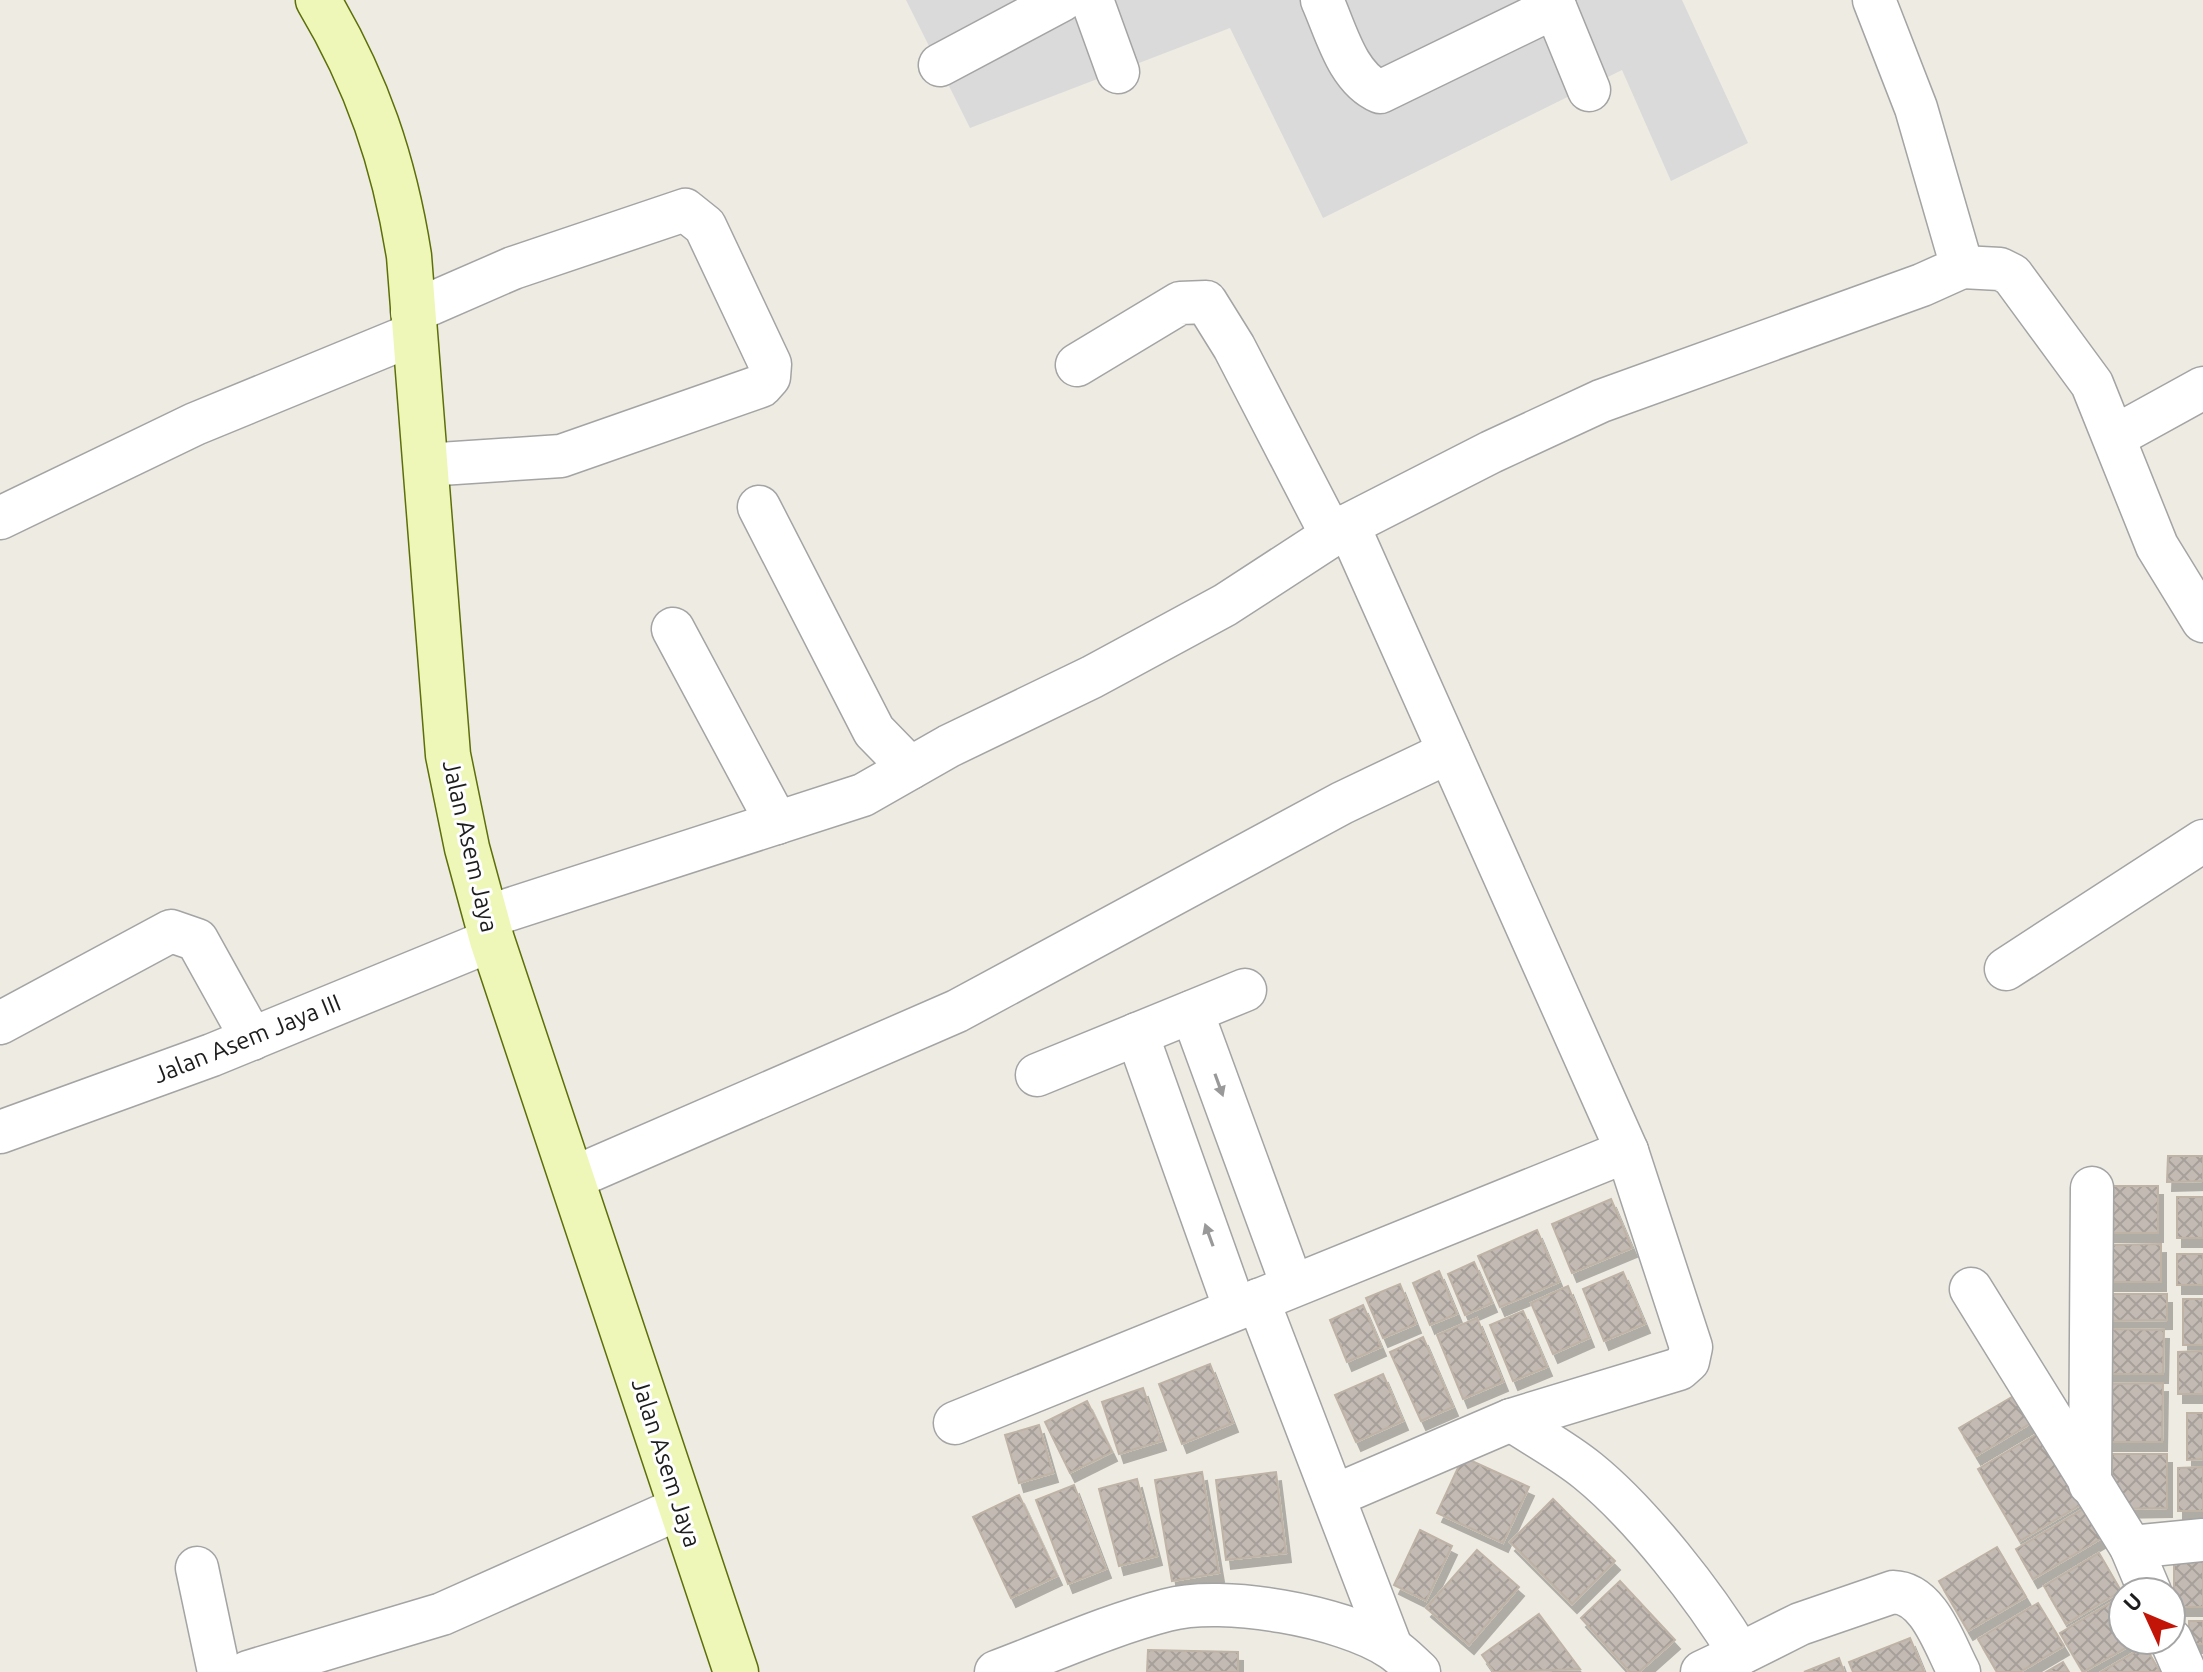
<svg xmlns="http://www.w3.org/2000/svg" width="2203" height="1672" viewBox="0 0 2203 1672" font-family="Ubuntu,sans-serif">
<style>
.residential{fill:#dbdada}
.building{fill:url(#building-cross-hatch);stroke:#bfb3a6;stroke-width:2;filter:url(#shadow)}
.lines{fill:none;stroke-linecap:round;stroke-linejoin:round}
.street-casing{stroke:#a4a4a4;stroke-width:45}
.secondary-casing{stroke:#5c6f09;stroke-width:47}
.street{stroke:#fff;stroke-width:42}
.secondary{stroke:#eff7b8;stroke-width:44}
.oneway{fill:#999}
.labels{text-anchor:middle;stroke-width:6;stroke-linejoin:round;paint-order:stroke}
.street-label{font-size:24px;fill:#1d1d1d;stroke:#fff}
</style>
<defs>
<pattern id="building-cross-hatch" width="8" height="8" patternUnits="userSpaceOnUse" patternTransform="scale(2)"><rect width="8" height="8" fill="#c2bab3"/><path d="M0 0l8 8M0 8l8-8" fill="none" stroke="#a69f9a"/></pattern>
<filter id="shadow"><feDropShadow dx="5" dy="9" stdDeviation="0" flood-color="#0004"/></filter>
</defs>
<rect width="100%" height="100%" fill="#eeebe3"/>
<polygon class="residential" points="906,0 1682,0 1748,143 1671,181 1622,70 1323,218 1230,28 970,128"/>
<g class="building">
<polygon points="2168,1156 2203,1156 2203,1181 2167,1182"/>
<rect x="2109" y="1186" width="49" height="47"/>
<rect x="2177" y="1197" width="26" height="41"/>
<polygon points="1611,1199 1632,1248 1572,1273 1552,1224"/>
<polygon points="1537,1230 1559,1282 1500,1307 1478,1256"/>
<polygon points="2161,1244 2161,1282 2101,1282 2101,1245"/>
<rect x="2177" y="1254" width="26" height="31"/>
<polygon points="1474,1262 1492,1303 1465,1315 1448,1274"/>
<polygon points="1439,1271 1457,1314 1430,1325 1413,1283"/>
<polygon points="1623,1272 1645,1324 1604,1341 1583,1289"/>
<polygon points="1400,1284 1416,1324 1383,1338 1366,1298"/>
<polygon points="1568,1286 1589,1338 1553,1354 1531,1303"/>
<polygon points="2102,1294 2167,1294 2167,1320 2102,1321"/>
<rect x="2183" y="1299" width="20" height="46"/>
<polygon points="1363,1305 1381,1347 1347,1362 1330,1320"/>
<polygon points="1523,1311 1547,1367 1513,1381 1490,1325"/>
<polygon points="1477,1318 1503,1382 1463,1399 1437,1335"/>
<polygon points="2106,1329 2164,1330 2163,1374 2106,1374"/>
<polygon points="1423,1337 1453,1407 1421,1421 1390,1352"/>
<polygon points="2203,1351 2203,1394 2178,1394 2178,1352"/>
<polygon points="1210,1364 1233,1423 1182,1444 1159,1384"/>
<polygon points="1383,1374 1403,1421 1356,1442 1335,1395"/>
<polygon points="2163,1383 2162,1442 2102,1442 2102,1384"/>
<polygon points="1143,1388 1161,1441 1119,1454 1102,1402"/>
<polygon points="2022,1391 2038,1419 1976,1456 1959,1428"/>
<polygon points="1087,1401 1112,1452 1070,1473 1045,1422"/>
<polygon points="2187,1413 2203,1413 2203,1459 2187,1460"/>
<polygon points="1039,1425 1053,1473 1019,1483 1005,1435"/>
<polygon points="2040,1432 2082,1504 2020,1541 1978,1469"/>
<polygon points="2112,1454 2167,1454 2167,1508 2112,1509"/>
<polygon points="1463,1457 1529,1487 1503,1543 1437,1513"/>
<polygon points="2203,1467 2203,1511 2178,1511 2178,1468"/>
<polygon points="1202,1472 1219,1573 1172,1581 1155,1480"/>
<polygon points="1276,1472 1286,1553 1226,1560 1216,1480"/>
<polygon points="1137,1479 1157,1556 1119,1566 1099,1489"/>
<polygon points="1074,1485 1106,1569 1068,1584 1036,1500"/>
<polygon points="1019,1495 1057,1576 1011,1598 973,1517"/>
<polygon points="1553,1499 1615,1561 1572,1604 1510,1542"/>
<polygon points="2085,1508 2102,1538 2033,1579 2016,1549"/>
<polygon points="1420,1530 1452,1546 1426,1601 1394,1585"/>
<polygon points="1997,1547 2026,1597 1968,1631 1939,1581"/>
<rect x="2174" y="1547" width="29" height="60"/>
<polygon points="1477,1550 1519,1587 1469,1645 1426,1608"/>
<polygon points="2099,1553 2121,1591 2066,1624 2044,1586"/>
<polygon points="1620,1581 1675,1640 1639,1672 1630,1672 1581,1618"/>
<polygon points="2122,1596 2123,1640 2140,1640 2083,1672 2060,1633"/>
<polygon points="2038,1603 2064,1646 2020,1672 1997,1672 1978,1639"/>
<polygon points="1539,1614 1580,1669 1494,1672 1482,1655"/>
<rect x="2189" y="1621" width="14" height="23"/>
<polygon points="1910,1638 1924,1672 1853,1672 1849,1662"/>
<polygon points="2145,1646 2160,1672 2101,1672"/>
<polygon points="1148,1650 1238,1652 1238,1672 1147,1672"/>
<polygon points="1839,1658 1844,1672 1804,1672"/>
<polygon points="2063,1662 2069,1672 2046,1672"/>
</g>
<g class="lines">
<g class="street-casing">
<g id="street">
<polyline points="1092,0 1118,72"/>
<path d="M1322 0C1336 31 1347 78 1380 92L1555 7 1551 0"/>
<polyline points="1555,7 1589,90"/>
<polyline points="940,65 1062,0"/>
<polyline points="1962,267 2000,269 2012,275 2092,384 2157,546 2203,621"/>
<polyline points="412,312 513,268 685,210 705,226 770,364 769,377 761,386 561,456 425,465"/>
<polyline points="1077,365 1180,303 1206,302 1234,347 1332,536"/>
<polyline points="2114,437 2203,388"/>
<polyline points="759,507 874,731 910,768"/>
<polyline points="0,518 195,424 414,334"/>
<polyline points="673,629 777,823"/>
<polyline points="486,917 863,795 949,746 1092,677 1225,605 1348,525 1491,452 1601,401 1922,285 1962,267 1916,108 1874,0"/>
<polyline points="2006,969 2203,841"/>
<polyline points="1192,1012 1292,1285"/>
<polyline points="0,1023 171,931 197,940 252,1039"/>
<polyline points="1137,1034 1235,1309"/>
<polyline points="1037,1075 1245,990"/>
<polyline points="0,1132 212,1055 492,940"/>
<polyline points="573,1178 957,1011 1342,803 1449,752"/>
<polyline points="1971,1289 2131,1547 2150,1592"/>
<polyline points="1258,1300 1391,1647"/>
<path d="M1511 1420C1537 1437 1565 1452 1588 1471 1641 1514 1705 1596 1740 1654L1800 1624 1893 1592C1929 1593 1944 1644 1959 1672"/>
<polyline points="955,1423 1627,1151"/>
<polyline points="2090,1484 2092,1188"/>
<polyline points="1334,1496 1511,1420 1679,1369 1688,1361 1691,1347 1627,1151 1348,525"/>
<polyline points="2131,1547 2203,1540"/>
<polyline points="197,1568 219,1672"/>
<polyline points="2171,1640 2185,1672"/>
<polyline points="248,1672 442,1614 680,1508"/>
<path d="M996 1672C1052 1651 1109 1625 1167 1610 1223 1595 1343 1616 1391 1648 1401 1654 1410 1664 1419 1672"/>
<polyline points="1702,1672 1740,1654"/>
</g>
</g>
<g class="secondary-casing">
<path id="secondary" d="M318 0C367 82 394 161 409 256L448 755 467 848 492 940 736 1672"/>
</g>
<use href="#street" class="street"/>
<use href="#secondary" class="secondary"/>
</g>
<defs><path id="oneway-solid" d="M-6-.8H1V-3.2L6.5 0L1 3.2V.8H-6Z" transform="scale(2)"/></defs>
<g class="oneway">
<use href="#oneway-solid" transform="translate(1219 1085) rotate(70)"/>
<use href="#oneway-solid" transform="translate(1209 1235) rotate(-110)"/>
</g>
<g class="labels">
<g class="street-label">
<text transform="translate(470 846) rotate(77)" y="8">Jalan Asem Jaya</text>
<text transform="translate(247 1039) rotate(-22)" y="8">Jalan Asem Jaya III</text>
<text transform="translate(666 1463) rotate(72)" y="8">Jalan Asem Jaya</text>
</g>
</g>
<g transform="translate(2147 1616) rotate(314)"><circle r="38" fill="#ffffff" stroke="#a5a5a5" stroke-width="2"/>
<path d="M0-6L14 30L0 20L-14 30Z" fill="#c21508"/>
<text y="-12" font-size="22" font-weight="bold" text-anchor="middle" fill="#1d1d1d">U</text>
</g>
</svg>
